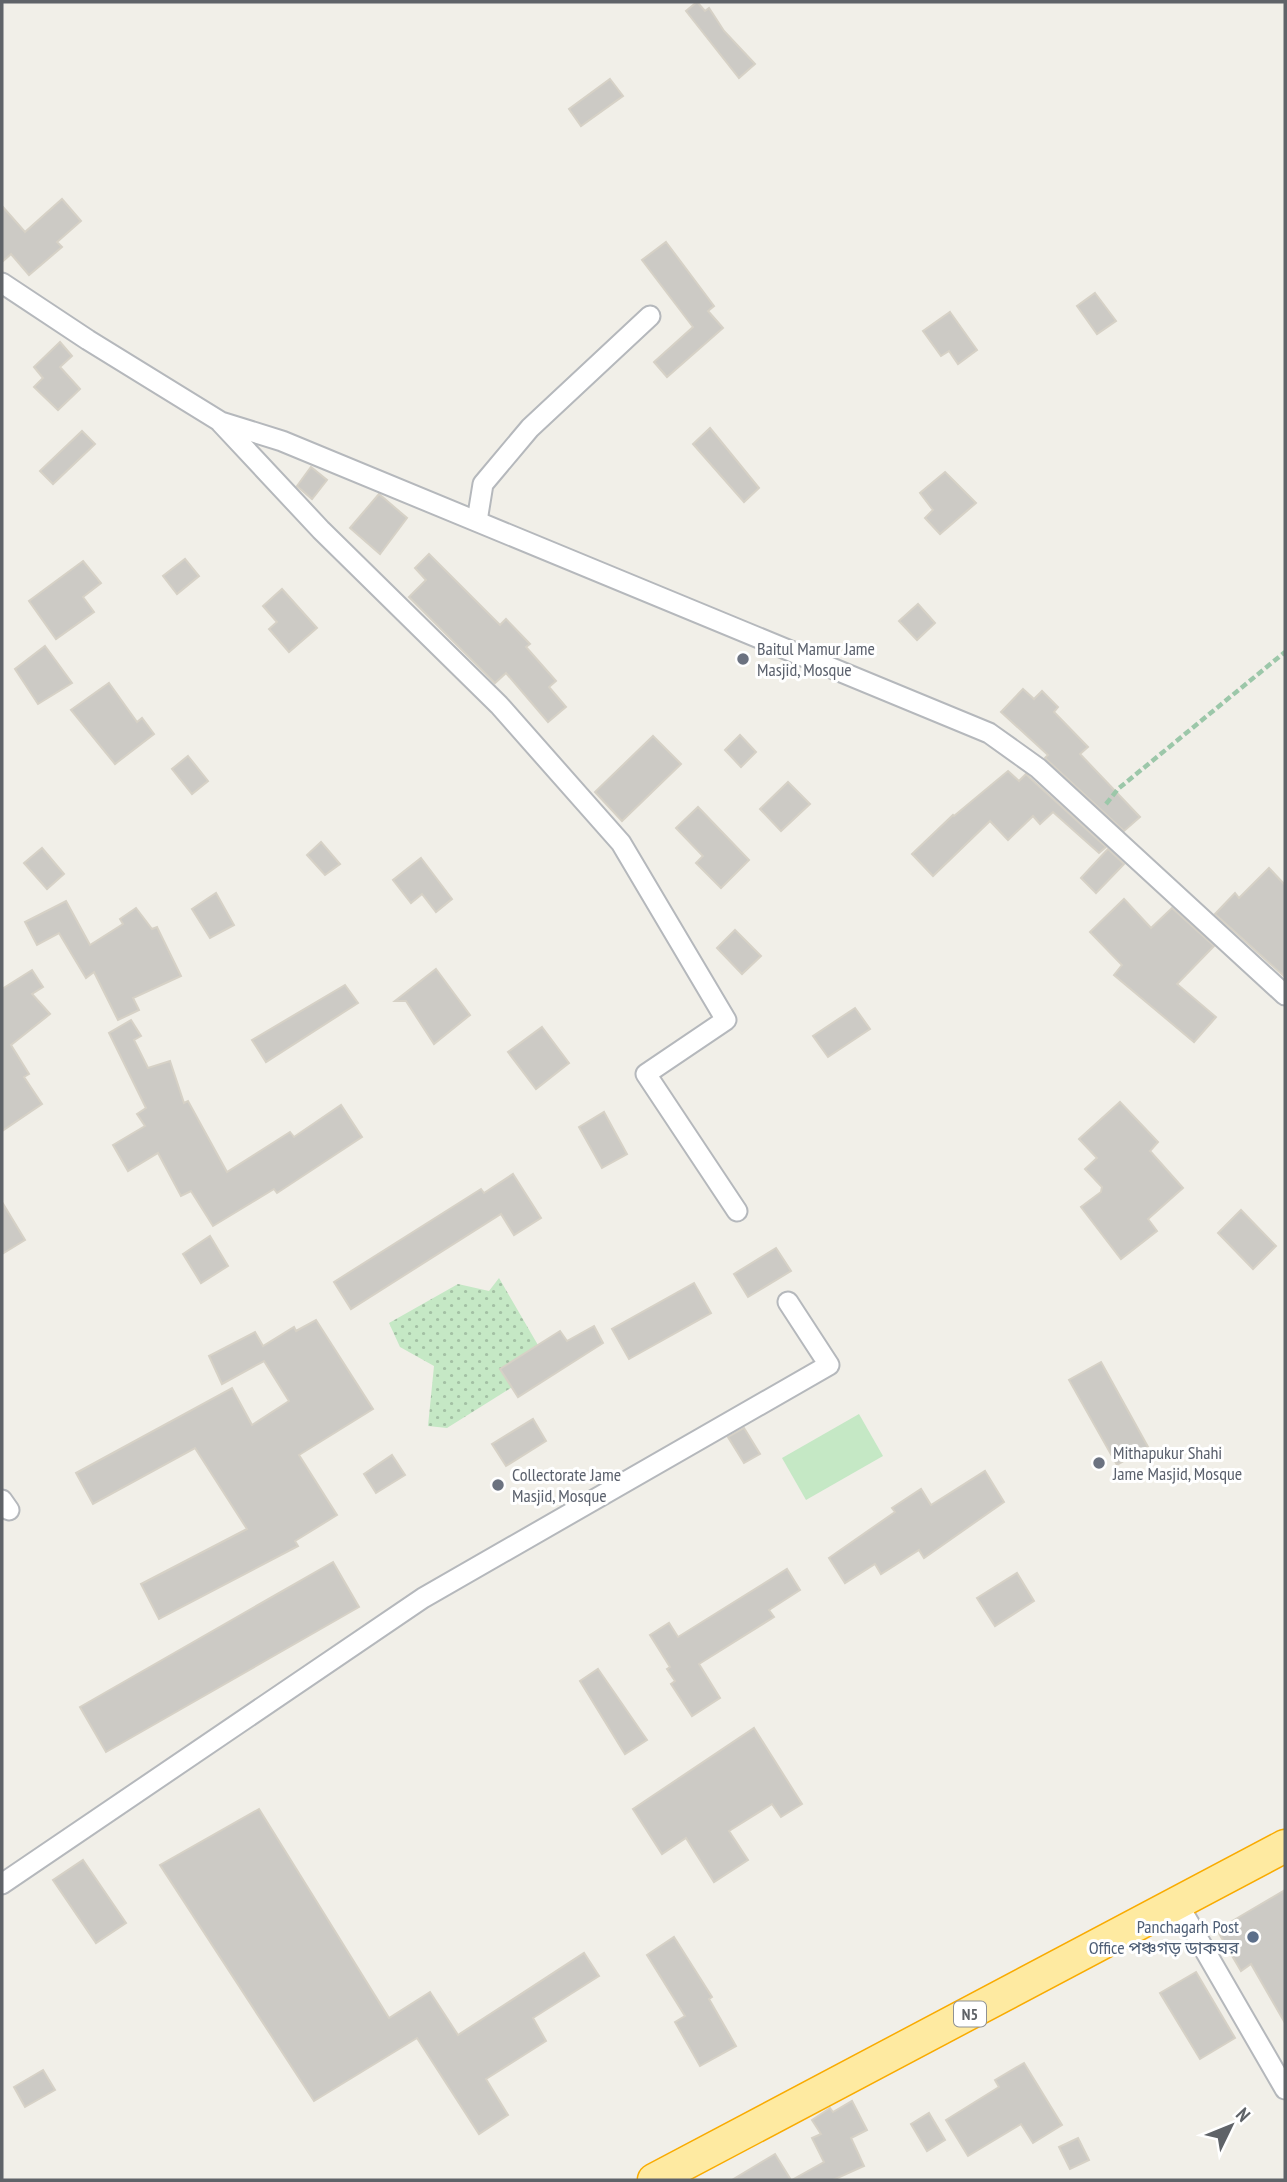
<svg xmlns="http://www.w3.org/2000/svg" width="1287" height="2182" viewBox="0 0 1287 2182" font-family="'PT Sans Narrow','Noto Sans Bengali',sans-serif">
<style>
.park{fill:url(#park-dots)}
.pitch{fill:#c5e8c5}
.building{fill:#cccac5;stroke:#d6d1c6;stroke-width:2}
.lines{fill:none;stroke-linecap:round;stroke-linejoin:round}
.minor-casing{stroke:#b5b8bc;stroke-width:23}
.trunk-casing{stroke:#f9ab00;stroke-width:35}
.path{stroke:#9cc7a9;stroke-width:4.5;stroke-dasharray:7 3.5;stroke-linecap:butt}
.minor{stroke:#fff;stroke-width:19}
.trunk{stroke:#feeaa1;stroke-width:32}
.worship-dot{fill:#6b7280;stroke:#fff;stroke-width:2.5}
.service-dot{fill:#5c6f8a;stroke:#fff;stroke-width:2.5}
.labels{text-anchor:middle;stroke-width:6;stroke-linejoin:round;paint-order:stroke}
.shield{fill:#fff;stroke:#8f9295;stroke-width:2}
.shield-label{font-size:16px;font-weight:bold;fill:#5f6368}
.worship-label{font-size:18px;fill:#5b616d;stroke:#fff;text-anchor:start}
.service-label{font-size:18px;fill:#4e5e75;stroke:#fff;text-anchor:end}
</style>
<defs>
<pattern id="park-dots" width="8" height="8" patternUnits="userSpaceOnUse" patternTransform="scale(1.75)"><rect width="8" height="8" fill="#c5e8c5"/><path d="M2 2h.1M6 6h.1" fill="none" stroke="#a3c0a4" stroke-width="1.8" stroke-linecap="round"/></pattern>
</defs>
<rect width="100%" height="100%" fill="#f1efe8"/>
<polygon class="park" points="499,1278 549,1364 447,1428 428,1426 434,1366 400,1347 389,1323 458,1284 489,1291"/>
<polygon class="pitch" points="859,1414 883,1456 806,1500 782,1458"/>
<g class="building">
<polygon points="697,2 705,11 709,8 724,31 755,64 739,78 686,11"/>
<polygon points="610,79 623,96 581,126 569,109"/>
<polygon points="62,199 81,221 57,242 62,247 29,275 11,254 2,262 2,206 25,232"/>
<polygon points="666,242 714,306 708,311 723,328 667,377 654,362 693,327 642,260"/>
<polygon points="1095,293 1116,321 1097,334 1077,306"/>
<polygon points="950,312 977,350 958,364 949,351 941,356 923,331"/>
<polygon points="60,342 72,356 60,367 80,389 58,410 34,387 43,378 34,367"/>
<polygon points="710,428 759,488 744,502 693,444"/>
<polygon points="82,431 95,444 53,484 40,471"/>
<polygon points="311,467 327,480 312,499 297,486"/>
<polygon points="945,472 976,503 940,534 925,518 933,510 920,493"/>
<polygon points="379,494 407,518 380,554 350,528"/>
<polygon points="429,554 500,625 506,619 530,644 526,647 556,681 549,687 566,707 548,722 506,673 495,683 409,597 426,580 415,568"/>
<polygon points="185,559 199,576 177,594 163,576"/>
<polygon points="83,561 101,583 83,597 94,612 56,639 29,601"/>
<polygon points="282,589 317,628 289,652 269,629 277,622 263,606"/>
<polygon points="918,604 935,623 917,640 899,621"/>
<polygon points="45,646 72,683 38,704 15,669"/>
<polygon points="109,683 137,722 142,718 154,734 115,764 71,710"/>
<polygon points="1023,689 1034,699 1042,691 1058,707 1054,712 1088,747 1080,754 1140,817 1124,831 1045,758 1048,755 1001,712"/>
<polygon points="740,735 756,752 741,767 725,750"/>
<polygon points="653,736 681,764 622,821 595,792"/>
<polygon points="188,756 208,781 192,794 172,769"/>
<polygon points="1008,771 1019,781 1026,774 1030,778 1106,847 1099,853 1053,812 1040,824 1033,816 1008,840 990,821 933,876 912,854 953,815 954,816"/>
<polygon points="788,782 810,804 781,831 760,809"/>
<polygon points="698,807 749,860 721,888 696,863 703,856 676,828"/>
<polygon points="321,842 340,864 325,875 307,855"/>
<polygon points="42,848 64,874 47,889 24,863"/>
<polygon points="1108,849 1124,864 1096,893 1081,878"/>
<polygon points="421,858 452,899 436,912 422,894 411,903 393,880"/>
<polygon points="1269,868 1285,885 1285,977 1215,914 1235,893 1239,898"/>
<polygon points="216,893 234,925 210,938 192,909"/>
<polygon points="1124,899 1151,928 1172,908 1214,946 1177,984 1216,1017 1194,1042 1114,975 1122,965 1090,932"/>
<polygon points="66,901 90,945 123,924 120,919 136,908 152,929 157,927 181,976 133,998 139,1010 118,1020 94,972 86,978 59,933 37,945 25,922"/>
<polygon points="735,930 761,956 742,974 717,948"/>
<polygon points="436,969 470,1015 434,1044 406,1001 395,1001"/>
<polygon points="32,970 43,987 32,994 50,1014 11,1045 29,1074 24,1077 42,1104 2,1131 2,989"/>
<polygon points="345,985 358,1003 266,1062 252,1040"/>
<polygon points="855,1008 870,1029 828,1057 813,1036"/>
<polygon points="131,1020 141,1036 134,1040 148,1068 170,1061 184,1103 188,1101 227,1172 290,1132 294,1137 341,1105 362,1137 277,1193 274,1189 213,1226 191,1191 181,1196 158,1153 128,1171 113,1145 145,1126 137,1114 146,1108 109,1033"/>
<polygon points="542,1027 569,1063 536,1089 508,1052"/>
<polygon points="1120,1102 1158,1142 1150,1151 1183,1188 1148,1219 1157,1231 1121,1259 1081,1207 1101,1192 1102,1187 1085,1169 1097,1158 1079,1139"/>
<polygon points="604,1112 627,1154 602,1168 579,1127"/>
<polygon points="513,1174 541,1218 514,1235 501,1214 351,1309 334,1282 481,1189 484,1193"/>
<polygon points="2,1202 25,1240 2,1254"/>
<polygon points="1241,1210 1276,1246 1253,1269 1218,1233"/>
<polygon points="210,1236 228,1266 201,1283 183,1254"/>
<polygon points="776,1248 791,1271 748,1297 734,1274"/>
<polygon points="694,1283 711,1313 629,1359 612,1329"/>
<polygon points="316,1320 373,1409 299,1455 337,1515 295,1541 298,1546 159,1619 141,1584 247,1529 195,1448 93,1504 76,1473 232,1388 252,1425 289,1401 264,1361 222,1384 209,1356 255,1332 263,1346 294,1327 296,1331"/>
<polygon points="594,1326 603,1343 518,1397 500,1369 560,1331 567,1341"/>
<polygon points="1101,1362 1148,1447 1117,1465 1069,1380"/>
<polygon points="533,1419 546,1441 506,1466 492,1444"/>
<polygon points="744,1428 760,1454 744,1463 728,1437"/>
<polygon points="392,1455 405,1475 376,1493 364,1474"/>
<polygon points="985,1471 1004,1502 924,1558 919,1550 881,1574 875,1564 845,1583 829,1558 895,1512 892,1508 921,1489 931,1505"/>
<polygon points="333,1562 359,1607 106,1752 80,1707"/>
<polygon points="787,1569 800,1590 769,1610 774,1617 699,1664 720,1698 692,1716 671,1684 675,1681 667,1669 670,1667 650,1635 669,1623 678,1637"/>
<polygon points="1017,1573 1034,1601 995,1626 977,1598"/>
<polygon points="598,1669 647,1740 625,1754 580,1681"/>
<polygon points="754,1728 802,1804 781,1817 772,1804 729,1831 748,1860 714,1882 686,1838 662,1854 633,1809"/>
<polygon points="259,1809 389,2018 430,1992 458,2035 584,1953 599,1976 533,2018 546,2041 486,2079 508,2115 479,2134 417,2038 314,2101 160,1865"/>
<polygon points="83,1860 126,1923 96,1943 53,1880"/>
<polygon points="1285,1890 1285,2023 1251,1964 1241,1971 1217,1930"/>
<polygon points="674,1937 712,1997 709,1999 736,2046 700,2066 675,2022 685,2016 647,1955"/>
<polygon points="1196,1972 1235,2038 1200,2059 1160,1993"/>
<polygon points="1024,2063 1062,2125 1033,2143 1021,2124 968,2156 946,2120 999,2087 995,2080"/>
<polygon points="43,2070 55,2090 25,2107 14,2087"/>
<polygon points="852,2101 867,2130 851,2138 864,2166 833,2180 792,2180 824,2162 812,2138 821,2134 812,2120 830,2108 833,2112"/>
<polygon points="929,2113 945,2140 927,2151 911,2124"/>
<polygon points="1078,2138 1089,2160 1070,2169 1059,2147"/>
<polygon points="775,2154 791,2180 732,2180"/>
</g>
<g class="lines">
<g class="minor-casing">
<g id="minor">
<polyline points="2,283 88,340 221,422 282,441 989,733 1038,768 1285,995"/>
<polyline points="221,423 321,530 499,705 621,843 726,1020 646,1074 737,1211"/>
<polyline points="477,521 483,484 530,428 650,316"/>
<polyline points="2,1500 9,1510"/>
<polyline points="2,1884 423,1598 829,1365 788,1302"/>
<polyline points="1178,1904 1285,2089"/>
</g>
</g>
<g class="trunk-casing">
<polyline id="trunk" points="654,2180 1285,1846"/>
</g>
<polyline class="path" points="1106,804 1118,789 1285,652"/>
<use href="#minor" class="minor"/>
<use href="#trunk" class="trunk"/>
</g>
<g class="worship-dot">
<circle cx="743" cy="659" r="7"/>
<circle cx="1099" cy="1463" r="7"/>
<circle cx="498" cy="1485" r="7"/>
</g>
<circle class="service-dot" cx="1253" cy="1937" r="7"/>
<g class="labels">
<rect class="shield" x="954" y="2001.5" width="32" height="25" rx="5"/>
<g class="shield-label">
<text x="970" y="2020">N5</text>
</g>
<g class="worship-label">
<text x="757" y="655">Baitul Mamur Jame<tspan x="757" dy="21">Masjid, Mosque</tspan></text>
<text x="1113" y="1459">Mithapukur Shahi<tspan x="1113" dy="21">Jame Masjid, Mosque</tspan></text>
<text x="512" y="1481">Collectorate Jame<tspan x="512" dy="21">Masjid, Mosque</tspan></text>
</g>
<g class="service-label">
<text x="1239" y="1933">Panchagarh Post<tspan x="1239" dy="21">Office পঞ্চগড় ডাকঘর</tspan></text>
</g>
</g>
<rect width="1287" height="2182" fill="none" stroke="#5f6368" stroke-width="7"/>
<g transform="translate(1231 2126) rotate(47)" stroke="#ffffff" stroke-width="5" paint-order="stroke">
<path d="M0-5L12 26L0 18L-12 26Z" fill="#5f6368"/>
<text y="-10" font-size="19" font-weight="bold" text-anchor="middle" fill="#5f6368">N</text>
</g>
</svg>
